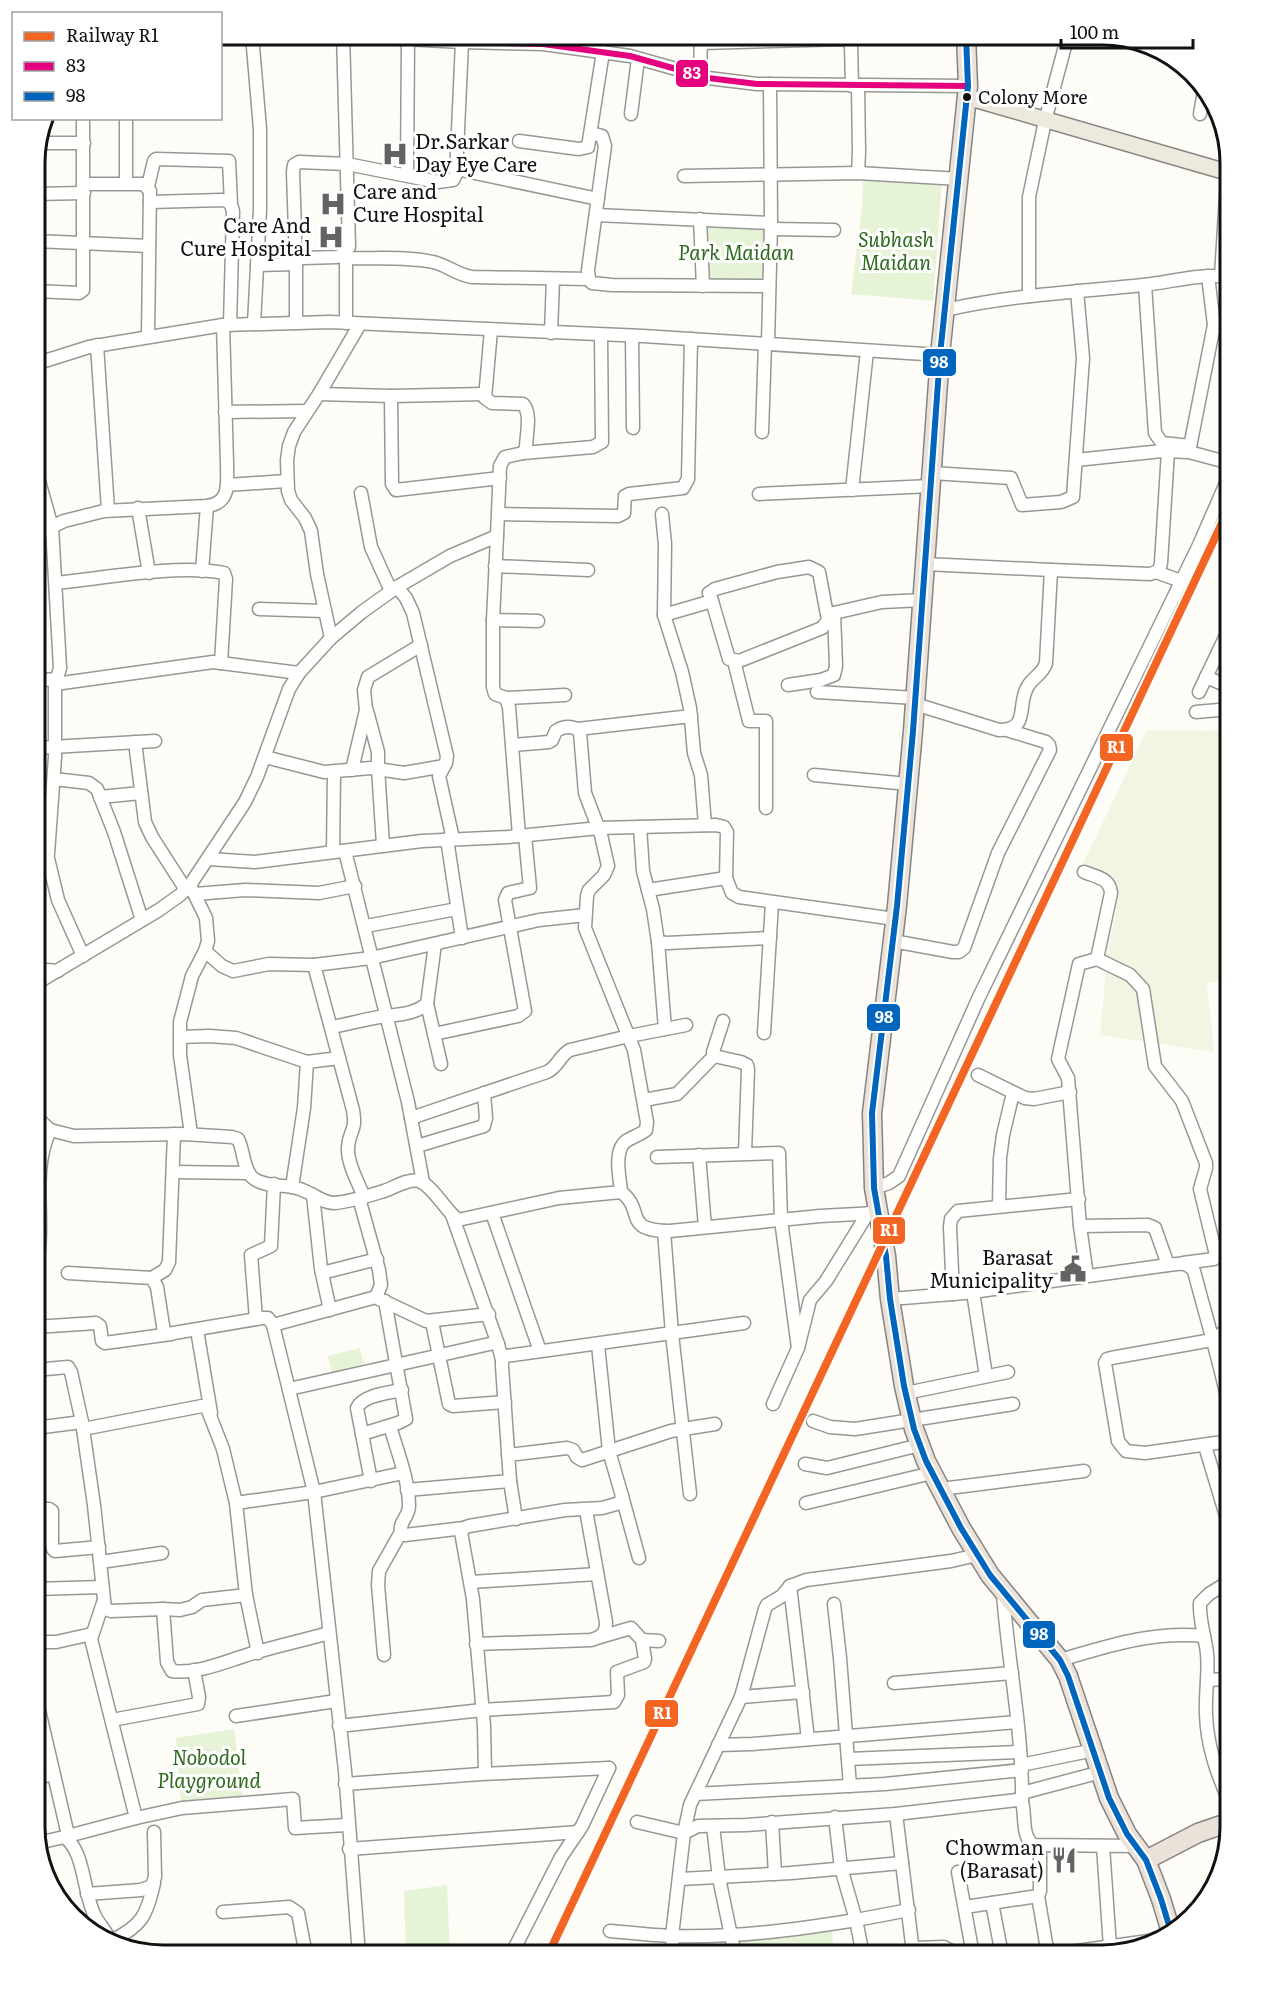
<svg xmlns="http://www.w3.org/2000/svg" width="1265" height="1990" viewBox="0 0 1265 1990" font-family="Literata,serif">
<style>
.green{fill:#e7f3d7}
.pitch{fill:#f0f6e1}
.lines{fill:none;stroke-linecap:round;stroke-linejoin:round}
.minor-casing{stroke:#979795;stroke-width:15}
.major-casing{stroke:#858482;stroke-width:18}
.highway-casing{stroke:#858482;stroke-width:21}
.minor{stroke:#fffffe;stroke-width:12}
.major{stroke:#ede9dc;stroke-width:15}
.highway{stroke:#eae1d8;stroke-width:18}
.bus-1-casing{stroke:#fff;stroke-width:10}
.bus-2-casing{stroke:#fff;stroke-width:10}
.bus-1{stroke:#e5007d;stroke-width:6}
.bus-2{stroke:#0065bd;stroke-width:6}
.rail-1-casing{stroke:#fff;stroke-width:12}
.rail-1{stroke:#f26522;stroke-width:8}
.bus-dot{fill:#111;stroke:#fff;stroke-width:2}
.labels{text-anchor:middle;stroke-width:6;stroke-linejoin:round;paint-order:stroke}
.bus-label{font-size:18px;fill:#111;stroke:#fff;text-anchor:start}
.poi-label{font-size:20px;fill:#111;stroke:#fff;text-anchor:end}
.park-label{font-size:20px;font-style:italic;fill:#2f6b1f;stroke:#fff}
.rim{fill:none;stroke:#111;stroke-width:3}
.line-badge{stroke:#fff;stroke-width:2}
.badge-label{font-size:16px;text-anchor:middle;font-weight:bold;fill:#fff}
</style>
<rect width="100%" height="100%" fill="#fdfcf7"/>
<g class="green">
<polygon points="863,175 942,180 933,301 851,294 862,209"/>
<polygon points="704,223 766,224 766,283 706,284"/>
<polygon points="360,1348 366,1372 333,1379 328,1356"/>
<polygon points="234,1729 243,1801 181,1802 176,1738"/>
<polygon points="447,1885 450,1952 406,1955 404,1891"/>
<polygon points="831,1927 835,1955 738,1955 735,1938"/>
</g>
<polygon class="pitch" points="1230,728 1230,980 1207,983 1214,1052 1100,1035 1107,960 1119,895 1113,877 1083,864 1147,730 1210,731"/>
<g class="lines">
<g class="minor-casing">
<g id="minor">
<polyline points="252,35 260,129 260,209 254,324"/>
<polyline points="329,35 462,42 543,44 630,56 708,78 757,84 968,86"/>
<polyline points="701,43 846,39 851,45 852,86"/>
<polyline points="700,76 701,36"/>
<polyline points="858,86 859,152 858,173"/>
<polyline points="631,114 638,59"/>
<polyline points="1200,114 1204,91"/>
<polyline points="591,133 602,136 605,146 588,270 589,279 592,283 612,285 769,286"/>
<polyline points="519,141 579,149 588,147 603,52"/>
<polyline points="38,143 84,143"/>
<polyline points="456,169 598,199"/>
<polyline points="407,175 408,39"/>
<polyline points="684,176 858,173 960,179"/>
<polyline points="126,183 126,118"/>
<polyline points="84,184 144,184 150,191 148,336"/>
<polyline points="148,186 154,161 156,159 229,161 231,204"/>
<polyline points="35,194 84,193"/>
<path d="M150 202 222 200C230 201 231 204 233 211L230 325"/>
<polyline points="596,215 771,223"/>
<polyline points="700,219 703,286"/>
<polyline points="771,229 834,230"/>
<polyline points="35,241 149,246"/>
<path d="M346 258C373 259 406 256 433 262 447 265 457 275 472 277L589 279"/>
<polyline points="296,260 293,172 294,165 299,162 347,164 438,182 453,180 456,174 462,42"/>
<polyline points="257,265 295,264"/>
<polyline points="1208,276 1214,325 1216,328 1230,331"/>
<polyline points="1221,276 1227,180"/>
<polyline points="1145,285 1155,433 1162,443 1190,446"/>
<polyline points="35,291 79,293 83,290 83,118"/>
<polyline points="1029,296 1029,197 1045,121 1068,35"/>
<path d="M945 310C1011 295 1077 292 1143 285 1172 282 1201 273 1230 277"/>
<polyline points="296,323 296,260 302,258 337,257 342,255 349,247 343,35"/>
<polyline points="346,323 346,252"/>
<path d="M491 330 485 398 492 403 523 404C532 414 526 435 526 448L523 453"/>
<polyline points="551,333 553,279"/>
<polyline points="632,336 633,428"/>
<polyline points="768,344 771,223 770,84"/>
<polyline points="97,345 108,510"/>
<polyline points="35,364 89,347 223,325 330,322 643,336 940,355"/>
<polyline points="319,394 391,396 484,394"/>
<polyline points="391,396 392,484 396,490 500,478"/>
<polyline points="225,412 307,411"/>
<polyline points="762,432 765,344"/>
<polyline points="1189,452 1214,325"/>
<polyline points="1076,460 1162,451 1189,452 1230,463"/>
<polyline points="932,473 1011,478 1022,505 1061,502 1073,497 1083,358 1077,291"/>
<polyline points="227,485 286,481"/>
<polyline points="852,490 867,351"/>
<polyline points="361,493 371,547 391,591"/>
<polyline points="759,494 931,486"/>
<polyline points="138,508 149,573"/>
<polyline points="499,514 618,516 624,513 625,496 629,494 683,488 688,479 691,339"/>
<polyline points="662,514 665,544 664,615 682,672 690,708 694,753 701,775 705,825"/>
<path d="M35 535 64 521 104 511 207 506C231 503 227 483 227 464L223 325"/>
<polyline points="497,536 493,620 493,687 495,694 506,698 509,707 519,836"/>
<polyline points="495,566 588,570"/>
<path d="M1051 570 1150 574C1157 572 1160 570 1161 563L1168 451"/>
<polyline points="202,571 207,506"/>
<polyline points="1156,572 1181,581"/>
<path d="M56 583C105 578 177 564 224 573L226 579 221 663"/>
<polyline points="397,587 406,598 413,613 447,756 446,763 439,776 453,839"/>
<polyline points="712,601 709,593 715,589 777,572 809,567 819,572 828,620"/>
<polyline points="259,609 325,611"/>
<polyline points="664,615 712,601 729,659 739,661"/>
<polyline points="493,620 538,621"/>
<polyline points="331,638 317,574 311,531 305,518 291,500 288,491 287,460 289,446 294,432 319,394 360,324"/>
<polyline points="1206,677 1230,687"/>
<polyline points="35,681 55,679 58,675 60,668 52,527 35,467"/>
<polyline points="55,684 213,662 299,673"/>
<polyline points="788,685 821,680 834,675 836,666 834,613"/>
<polyline points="817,692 916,698"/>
<polyline points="1199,692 1230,627"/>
<polyline points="506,698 565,695"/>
<path d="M915 704 999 730C1031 730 1016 704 1028 686 1033 677 1043 674 1046 663L1051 570 925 564"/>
<polyline points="367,711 378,752 378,768 383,845"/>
<polyline points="1196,712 1230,709"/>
<polyline points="578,729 691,716"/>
<polyline points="135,742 145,822 152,837 186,890"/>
<path d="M513 745 549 742 552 740 556 731C563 726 574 725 580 732L585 793 601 835 608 866 604 875 589 890 587 896 585 928 634 1050 647 1122 646 1130C640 1135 632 1137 626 1141 613 1151 620 1178 621 1192"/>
<polyline points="35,748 155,741"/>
<polyline points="265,757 324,772 371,768 404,773 444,766"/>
<polyline points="352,770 366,710 364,690 368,677 421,645"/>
<polyline points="814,775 908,784"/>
<polyline points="54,779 89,783 97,789 114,832 142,920"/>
<polyline points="100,797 141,793"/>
<polyline points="766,808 766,721 749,721 735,665 739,661 822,628 834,613 882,602 923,600"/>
<polyline points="640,827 643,871 653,909 658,942 667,943 770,938"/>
<polyline points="447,839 462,938"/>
<polyline points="35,840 39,841 45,846 58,900 83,956"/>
<polyline points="345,851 408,1102 423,1182"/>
<polyline points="333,852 334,773"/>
<polyline points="48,854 55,757 55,679"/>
<polyline points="209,859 255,862 422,841 508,837 599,828 716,825 724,827 727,832 726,878 732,893 739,897 895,919"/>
<path d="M1084 872C1096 877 1110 878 1111 893L1097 959 1079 964 1058 1059 1068 1078 1080 1226 1087 1276"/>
<polyline points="190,885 206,918 208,941 205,951 192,976 180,1022 180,1055 191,1134"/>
<polyline points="648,890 726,878"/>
<polyline points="195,894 245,890 319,893 355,886"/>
<polyline points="366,926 457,909"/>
<polyline points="893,941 953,952 959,952 964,948 998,853 1050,750 1049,745 1046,742 1007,730"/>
<polyline points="658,942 665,1029"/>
<polyline points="205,951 222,966 233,971 269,964 314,965 371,958 539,920 585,915"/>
<polyline points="1097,959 1130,975 1143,989 1155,1066 1182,1101 1206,1163 1206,1168 1200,1189 1216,1255 1214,1259 1183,1263"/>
<path d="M314 965 353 1110C357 1132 349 1130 348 1147 347 1163 358 1182 364 1197"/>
<polyline points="35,969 58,971"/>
<polyline points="35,984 159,910 180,895 190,885 245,802 257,777 289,689 299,673 331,638 362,612 397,587 450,556 497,536 500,466 505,457 523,453 593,447 602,442 601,335"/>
<polyline points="427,1004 441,1064"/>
<polyline points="723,1021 713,1052 714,1056 741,1062 747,1065 748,1069 745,1153"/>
<path d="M331 1027C350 1024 368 1018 387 1016 402 1014 414 1014 427 1004L435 944"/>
<polyline points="764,1033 772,903"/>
<polyline points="434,1034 518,1016 525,1011 505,900 508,893 530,888 525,836"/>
<polyline points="180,1037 210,1036 236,1038 307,1062 339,1058"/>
<polyline points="978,1075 1025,1098 1034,1099 1070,1092"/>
<polyline points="644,1100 677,1094 714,1056"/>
<path d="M35 1116 50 1130 74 1136 184 1134 232 1137 238 1139C244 1150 243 1169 252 1177 261 1186 280 1185 292 1187 309 1189 320 1203 334 1203 350 1202 368 1196 384 1191 394 1188 408 1178 419 1181 432 1185 446 1211 458 1220L559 1198 621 1192C646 1210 621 1231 670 1231L820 1216 877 1213"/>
<path d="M411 1118 547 1072C558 1067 560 1055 570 1050L629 1036 686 1025"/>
<polyline points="417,1146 484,1126 486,1118 484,1093"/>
<polyline points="699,1155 705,1227"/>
<polyline points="657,1157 779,1153 781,1220 798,1348"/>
<polyline points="173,1172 249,1173"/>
<polyline points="292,1187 304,1108 307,1062"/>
<polyline points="874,1188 889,1183 899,1176 979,997 1199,545 1230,474"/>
<polyline points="313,1195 321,1269 330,1310"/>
<polyline points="999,1206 1000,1158 1003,1135 1013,1093"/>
<polyline points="492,1213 540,1351"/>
<polyline points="452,1215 498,1344"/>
<polyline points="1080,1226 1148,1225 1155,1228 1168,1265"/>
<polyline points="664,1231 672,1334 690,1494"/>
<path d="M35 1272C48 1223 29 1177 50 1130"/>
<polyline points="68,1273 152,1278 157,1287 164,1332 168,1334 262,1318 268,1318 273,1325 314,1492 345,1771 359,1955"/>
<polyline points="322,1273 377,1259"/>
<polyline points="152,1278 165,1270 169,1262 174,1134"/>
<polyline points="973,1292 986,1376"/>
<polyline points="953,1294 950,1227 951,1219 958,1211 1079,1199"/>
<polyline points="379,1299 426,1321 489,1314"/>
<path d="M890 1299 965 1293 1168 1265C1178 1264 1187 1261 1194 1271 1206 1318 1221 1364 1230 1412"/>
<polyline points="256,1319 251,1255 271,1246 274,1184"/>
<polyline points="432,1322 449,1404 453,1406 505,1402"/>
<polyline points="273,1325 376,1297 381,1285 379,1270 359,1198"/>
<polyline points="35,1327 96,1323 100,1326 102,1341 105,1343 171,1334"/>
<polyline points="197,1330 211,1413"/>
<path d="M35 1370 68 1367 71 1372 82 1422 94 1505 105 1609 111 1611 163 1609 167 1662 172 1671C196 1674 222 1663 244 1656 271 1647 301 1641 329 1633"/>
<polyline points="289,1389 494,1343 498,1344 502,1360"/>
<polyline points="906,1393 1008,1372"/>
<polyline points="773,1404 798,1348 810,1300 826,1281 868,1213"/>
<polyline points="813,1421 830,1427 855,1429 1013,1404"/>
<path d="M390 1426C397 1451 409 1480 409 1506 409 1517 399 1521 401 1532L405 1535 464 1528"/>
<polyline points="35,1428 82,1422"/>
<polyline points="83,1429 202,1406 207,1408 223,1449 236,1503 246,1595 258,1653"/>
<polyline points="362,1434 398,1423 406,1419 385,1301"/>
<polyline points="1230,1441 1145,1453 1126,1451 1118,1441 1105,1363 1107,1359 1111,1358 1212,1340 1230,1328"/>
<polyline points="1205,1446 1230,1529"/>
<polyline points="508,1455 567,1448 573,1450 577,1457 582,1460 671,1431 715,1424"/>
<polyline points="805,1464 827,1468 920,1445"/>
<path d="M371 1481 357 1408C363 1395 388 1393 402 1390"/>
<polyline points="941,1489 1084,1471"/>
<polyline points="407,1490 510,1481"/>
<polyline points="622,1496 639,1558"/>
<polyline points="236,1503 314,1492 403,1473"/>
<polyline points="806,1503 932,1473"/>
<polyline points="35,1508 49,1509 52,1511 52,1545 53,1549 55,1551 99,1547"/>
<polyline points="516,1519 510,1481 502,1366 502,1360 506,1356 744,1323"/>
<polyline points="101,1562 162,1553"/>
<polyline points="471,1582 597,1574"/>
<polyline points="35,1589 102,1587"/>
<path d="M1003 1593C1008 1663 1023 1731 1022 1802"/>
<polyline points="834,1604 840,1658 850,1786"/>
<polyline points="163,1609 180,1610 192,1607 202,1600 246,1595"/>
<polyline points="600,1637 631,1628 642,1640 659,1641"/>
<polyline points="35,1642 56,1642 92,1634"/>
<path d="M476 1644 591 1640C602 1637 606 1633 606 1622L586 1510"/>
<polyline points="384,1655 378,1585 379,1571 401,1532"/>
<path d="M1060 1660C1108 1646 1152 1631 1204 1636"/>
<polyline points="1207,1680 1230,1679"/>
<polyline points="894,1683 1012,1673"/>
<polyline points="35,1693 68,1835"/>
<polyline points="741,1697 803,1692"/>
<polyline points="236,1716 336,1701"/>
<polyline points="112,1720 198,1704 199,1697 194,1670"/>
<polyline points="339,1726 482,1710 614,1702 618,1695 617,1672 644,1662 645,1659 642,1640"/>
<polyline points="808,1739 790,1586 806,1580 951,1561 977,1555"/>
<polyline points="718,1745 752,1744 1017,1722"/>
<polyline points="848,1759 1020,1752"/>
<polyline points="1021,1765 1094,1750"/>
<polyline points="485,1773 484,1726 473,1599 461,1532 464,1528 469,1526 565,1510 602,1508 620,1503 622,1496 609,1451 598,1345"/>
<polyline points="35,1779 52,1774"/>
<polyline points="345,1784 481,1774 609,1768"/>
<polyline points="1022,1793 1101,1772"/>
<polyline points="695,1794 885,1784 1022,1770"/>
<path d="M1230 1803C1217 1774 1207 1746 1206 1714 1205 1694 1209 1673 1207 1653 1205 1636 1199 1620 1200 1603L1209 1594 1230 1581"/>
<polyline points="896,1814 912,1944 915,1948 944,1947 953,1952 954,1955"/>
<polyline points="835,1817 841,1868 856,1920 909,1910"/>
<polyline points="136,1818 182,1808 293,1799 295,1828 347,1825"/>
<path d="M637 1822 684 1833 698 1826 746 1825 896 1814 1017 1800 1022 1802C1026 1816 1021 1835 1033 1845L1136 1846"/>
<polyline points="772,1822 775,1874"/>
<polyline points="713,1826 719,1878 735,1955"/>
<polyline points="64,1837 136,1818 91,1639 103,1603"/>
<path d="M38 1843 64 1837C85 1850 83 1894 95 1916 99 1924 106 1931 110 1940"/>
<polyline points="1103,1846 1110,1947"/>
<polyline points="349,1849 578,1832"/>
<polyline points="958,1872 973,1955"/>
<polyline points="680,1879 791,1873 902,1863"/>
<polyline points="87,1894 141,1890 152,1886 155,1877 154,1832"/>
<polyline points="1038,1896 1048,1955"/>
<polyline points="992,1903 1002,1955"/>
<polyline points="965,1907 1038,1896 1040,1891 1040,1847"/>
<polyline points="223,1912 289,1907 298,1913 306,1955"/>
<path d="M610 1931C631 1933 651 1935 671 1936 733 1938 795 1930 856 1920L863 1955"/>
<path d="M111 1941C142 1926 147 1915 154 1883"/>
<polyline points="511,1955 561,1857 582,1826 609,1768"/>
<polyline points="673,1955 672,1936 684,1833 690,1805 741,1697 765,1609 767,1605 782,1596 790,1586"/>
<polyline points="1048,1955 1163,1939"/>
</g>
</g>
<g class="major-casing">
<polyline id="major" points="967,97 1230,173"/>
</g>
<g class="highway-casing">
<g id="highway">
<polyline points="966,35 968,86 940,355 913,731 897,906 872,1113 874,1188 886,1256 890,1299 904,1386 914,1429 926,1461 961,1528 990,1575 1060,1660 1068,1676 1109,1798 1127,1834 1146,1860 1161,1899 1171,1932"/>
<polyline points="1146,1860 1198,1833 1230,1822"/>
</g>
</g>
<use href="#minor" class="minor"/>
<use href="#major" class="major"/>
<use href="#highway" class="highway"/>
<g class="bus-1-casing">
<polyline id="bus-1" points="329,35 462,42 543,44 630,56 708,78 757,84 968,86"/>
</g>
<g class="bus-2-casing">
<polyline id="bus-2" points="966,35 968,86 940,355 913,731 897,906 872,1113 874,1188 886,1256 890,1299 904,1386 914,1429 926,1461 961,1528 990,1575 1060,1660 1068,1676 1109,1798 1127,1834 1146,1860 1161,1899 1171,1932"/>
</g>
<use href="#bus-1" class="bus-1"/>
<use href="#bus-2" class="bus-2"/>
<g class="rail-1-casing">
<polyline id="rail-1" points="548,1955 1230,506"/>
</g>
<use href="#rail-1" class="rail-1"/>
</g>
<defs>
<g id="hospital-bare" transform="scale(2.07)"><path d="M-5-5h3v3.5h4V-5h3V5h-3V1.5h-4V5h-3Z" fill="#646362" stroke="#fff" stroke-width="2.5" paint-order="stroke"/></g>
<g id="civic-bare" transform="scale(2.07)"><path d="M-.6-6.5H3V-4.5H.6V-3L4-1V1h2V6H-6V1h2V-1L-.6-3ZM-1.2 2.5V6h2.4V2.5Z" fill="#646362" stroke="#fff" stroke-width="2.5" paint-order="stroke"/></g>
<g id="restaurant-bare" transform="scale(2.07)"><path d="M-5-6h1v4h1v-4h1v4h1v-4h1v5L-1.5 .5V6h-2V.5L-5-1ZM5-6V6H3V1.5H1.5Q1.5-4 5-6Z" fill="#646362" stroke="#fff" stroke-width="2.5" paint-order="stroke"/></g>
</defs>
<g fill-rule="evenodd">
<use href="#hospital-bare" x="395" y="154"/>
<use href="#hospital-bare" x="333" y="204"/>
<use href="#hospital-bare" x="331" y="237"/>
<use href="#civic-bare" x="1073" y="1269"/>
<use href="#restaurant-bare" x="1064" y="1860"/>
</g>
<circle class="bus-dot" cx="967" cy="97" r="5"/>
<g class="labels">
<g class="bus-label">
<text x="978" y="104">Colony More</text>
</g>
<g class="poi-label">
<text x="415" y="149" text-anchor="start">Dr.Sarkar<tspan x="415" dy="23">Day Eye Care</tspan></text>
<text x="353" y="199" text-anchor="start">Care and<tspan x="353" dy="23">Cure Hospital</tspan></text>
<text x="311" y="233">Care And<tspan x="311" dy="23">Cure Hospital</tspan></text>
<text x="1053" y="1265">Barasat<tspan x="1053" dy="23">Municipality</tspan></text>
<text x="1044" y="1855">Chowman<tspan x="1044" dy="23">(Barasat)</tspan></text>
</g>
<g class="park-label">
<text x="896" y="247">Subhash<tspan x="896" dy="23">Maidan</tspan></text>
<text x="736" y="260">Park Maidan</text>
<text x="209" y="1765">Nobodol<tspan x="209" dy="23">Playground</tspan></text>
</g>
</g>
<path d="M0 0H1265V1990H0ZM163 45H1102A118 118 0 0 1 1220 163V1827A118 118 0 0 1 1102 1945H163A118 118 0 0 1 45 1827V163A118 118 0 0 1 163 45Z" fill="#fff" fill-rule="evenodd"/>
<path class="rim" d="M163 45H1102A118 118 0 0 1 1220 163V1827A118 118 0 0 1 1102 1945H163A118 118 0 0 1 45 1827V163A118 118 0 0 1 163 45Z"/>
<g class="line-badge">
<rect x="675" y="59" width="34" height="29" rx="6" fill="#e5007d"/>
<rect x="922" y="348" width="35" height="29" rx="6" fill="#0065bd"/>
<rect x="1099" y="733" width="35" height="29" rx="6" fill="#f26522"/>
<rect x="866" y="1003" width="35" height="29" rx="6" fill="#0065bd"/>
<rect x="872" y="1216" width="34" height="29" rx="6" fill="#f26522"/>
<rect x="1022" y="1620" width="34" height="29" rx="6" fill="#0065bd"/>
<rect x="644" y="1699" width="35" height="29" rx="6" fill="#f26522"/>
</g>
<g class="badge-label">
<text x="692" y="79">83</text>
<text x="939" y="368">98</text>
<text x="1116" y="753">R1</text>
<text x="884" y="1023">98</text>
<text x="889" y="1236">R1</text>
<text x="1039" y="1640">98</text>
<text x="662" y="1719">R1</text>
</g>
<rect x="12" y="12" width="210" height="108" fill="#ffffff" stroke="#a0a0a0" stroke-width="1.5"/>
<rect x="24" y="32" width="30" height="9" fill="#f26522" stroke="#a0a0a0" stroke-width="1.5"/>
<text x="66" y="42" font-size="18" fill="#111111">Railway R1</text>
<rect x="24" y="62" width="30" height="9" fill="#e5007d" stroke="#a0a0a0" stroke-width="1.5"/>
<text x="66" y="72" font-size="18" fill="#111111">83</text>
<rect x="24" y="92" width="30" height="9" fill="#0065bd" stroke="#a0a0a0" stroke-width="1.5"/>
<text x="66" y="102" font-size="18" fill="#111111">98</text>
<path d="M1061 39v9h132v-9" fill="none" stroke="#111111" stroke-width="3"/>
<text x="1070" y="39" font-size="18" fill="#111111" stroke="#ffffff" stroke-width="4.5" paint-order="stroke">100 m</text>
</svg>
